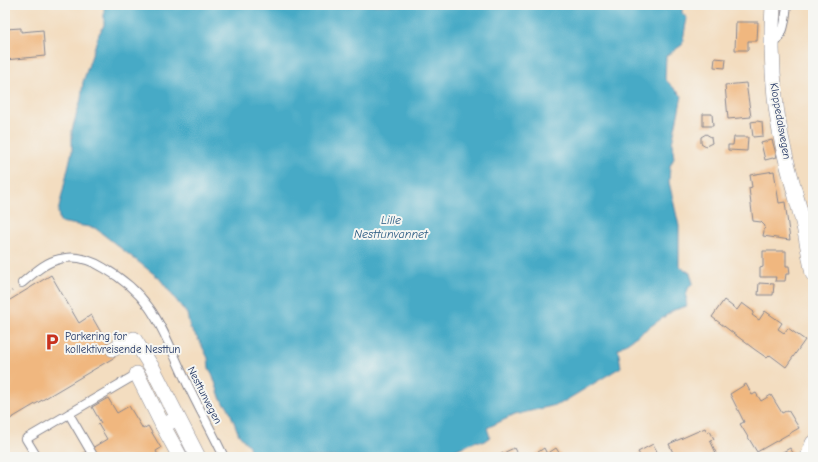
<svg xmlns="http://www.w3.org/2000/svg" width="818" height="462" viewBox="0 0 818 462" font-family="'Comic Neue',sans-serif">
<style>
.water{fill:#46aac6;stroke:#306c92}
.building{fill:#f0b77f}
.lines{fill:none;stroke-linecap:round;stroke-linejoin:round}
.service-casing{stroke:#87868f;stroke-width:10}
.minor-casing{stroke:#87868f;stroke-width:16}
.path{stroke:#87868f;stroke-width:2.5;stroke-dasharray:1 3;stroke-linecap:butt}
.service{stroke:#fff;stroke-width:8}
.minor{stroke:#fff;stroke-width:15}
.labels{text-anchor:middle;stroke-width:4;stroke-linejoin:round;paint-order:stroke}
.street-label{font-size:11px;fill:#1b2f5e;stroke:#f6f6f2}
.poi-label{font-size:11px;fill:#1b2f5e;stroke:#f6f6f2;text-anchor:start}
.water-label{font-size:12px;font-style:italic;fill:#2a5a82;stroke:#f6f6f2}
</style>
<rect width="100%" height="100%" fill="#f6f6f2"/>
<filter id="ink" filterUnits="userSpaceOnUse"><feTurbulence type="fractalNoise" baseFrequency=".025" numOctaves="2"/><feDisplacementMap in="SourceGraphic" scale="8" xChannelSelector="R" yChannelSelector="G"/><feConvolveMatrix kernelMatrix="1 2 1 2 8 2 1 2 1" color-interpolation-filters="sRGB"/></filter>
<filter id="wash" filterUnits="userSpaceOnUse"><feTurbulence type="fractalNoise" baseFrequency=".012" numOctaves="4" result="noise"/><feDisplacementMap in="SourceGraphic" scale="16" xChannelSelector="R" yChannelSelector="G"/><feGaussianBlur stdDeviation="0.9" result="paint"/><feColorMatrix in="noise" values="0 0 0 0 0 0 0 0 0 0 0 0 0 0 0 0 0 1.4 0 .05"/><feComposite in="paint" operator="in"/></filter>
<g filter="url(#wash)">
<rect width="100%" height="100%" fill="#f3ddc0"/>
<path class="water" d="M104 5H682V13L687 18 682 45 666 56 665 79 682 96 672 143 674 158 670 166 669 182 679 226V266L690 273 693 283C686 288 685 298 687 306L674 310 618 349 621 367 560 404 514 415 487 428 490 437 483 442 477 441 437 457H252L249 446 239 435 228 407 221 400 213 376 209 368 208 358 200 342 190 328 187 314 159 278 95 228 60 222 58 212 72 151V130L81 99 83 82 99 34 104 25Z"/>
<g id="blocks">
<g class="building">
<polygon points="736,22 758,22 757,41 748,41 748,50 735,50"/>
<polygon points="21,28 21,32 43,30 45,56 5,60 5,29"/>
<polygon points="715,58 726,59 725,68 714,67"/>
<polygon points="746,83 751,117 728,119 725,85"/>
<polygon points="703,114 712,114 713,126 703,126"/>
<polygon points="757,121 762,122 763,136 753,137 751,122"/>
<polygon points="706,134 711,137 712,143 706,146 701,143 701,137"/>
<polygon points="734,137 748,137 747,151 728,150 728,145 733,145"/>
<polygon points="772,140 777,157 765,160 761,143"/>
<polygon points="774,171 779,203 785,202 790,240 763,236 765,226 761,222 753,221 749,188 752,187 750,175"/>
<polygon points="763,251 786,251 786,266 789,266 790,274 786,274 785,281 775,281 776,277 760,277 760,268 763,267"/>
<polygon points="51,275 79,323 91,315 115,357 5,422 5,303"/>
<polygon points="759,283 774,284 773,295 758,295"/>
<polygon points="724,300 737,310 742,303 754,312 752,315 759,320 765,311 782,323 778,329 784,333 788,328 805,340 786,367 770,355 767,358 754,349 712,317"/>
<polygon points="746,384 752,395 756,393 761,401 771,395 782,413 788,410 799,428 757,452 740,424 744,422 730,394"/>
<polygon points="108,398 117,413 129,406 143,429 148,426 161,448 156,451 159,457 77,457 107,439 98,424 101,423 92,407"/>
<polygon points="705,428 707,432 710,431 714,439 710,440 716,453 706,457 675,457 669,444"/>
<polygon points="653,444 660,457 641,457 638,452"/>
<polygon points="514,448 517,454 511,457 502,457 501,454"/>
<polygon points="544,448 547,454 556,448 562,457 531,457"/>
<polygon points="790,448 795,456 783,457 781,453"/>
</g>
</g>
</g>
<g filter="url(#ink)">
<use href="#blocks" fill-opacity="0" stroke="#87868f" stroke-width="1"/>
<g class="lines">
<g class="service-casing">
<g id="service">
<path d="M773 45C785 34 785 20 787 5"/>
<path d="M22 283C34 273 45 262 60 259 75 255 91 260 104 268 155 297 162 331 186 381 198 407 212 431 224 457"/>
<polyline points="69,414 94,457"/>
<polyline points="37,457 26,439 137,374"/>
</g>
</g>
<g class="minor-casing">
<g id="minor">
<path d="M773 5C771 35 772 67 775 97 779 141 793 184 804 226H813"/>
<polyline points="804,226 813,274"/>
<polyline points="113,349 134,339 153,369 198,457"/>
<polyline points="137,374 163,426"/>
<polyline points="172,421 163,426 180,457"/>
<polyline points="808,457 813,443"/>
</g>
</g>
<polyline class="path" points="5,296 12,291"/>
<use href="#service" class="service"/>
<use href="#minor" class="minor"/>
</g>
</g>
<defs>
<g id="parking-bare" transform="scale(1.38)"><path d="M-3.5-5.5H1a3.5 3.5 0 0 1 0 7H-1V5.5H-3.5ZM-1-3.4V-.6H.8a1.4 1.4 0 0 0 0-2.8Z" fill="#c8321e" stroke="#f6f6f2" stroke-width="2.5" paint-order="stroke"/></g>
</defs>
<g fill-rule="evenodd">
<use href="#parking-bare" x="52" y="342"/>
</g>
<g class="labels">
<g class="street-label">
<text transform="translate(781 121) rotate(80)" y="4">Kloppedalsvegen</text>
<text transform="translate(205 395) rotate(63)" y="4">Nesttunvegen</text>
</g>
<g class="poi-label">
<text x="65" y="340">Parkering for<tspan x="65" dy="13">kollektivreisende Nesttun</tspan></text>
</g>
<g class="water-label">
<text x="391" y="224">Lille<tspan x="391" dy="14">Nesttunvannet</tspan></text>
</g>
</g>
<rect width="818" height="462" fill="none" stroke="#f6f6f2" stroke-width="20"/>
</svg>
